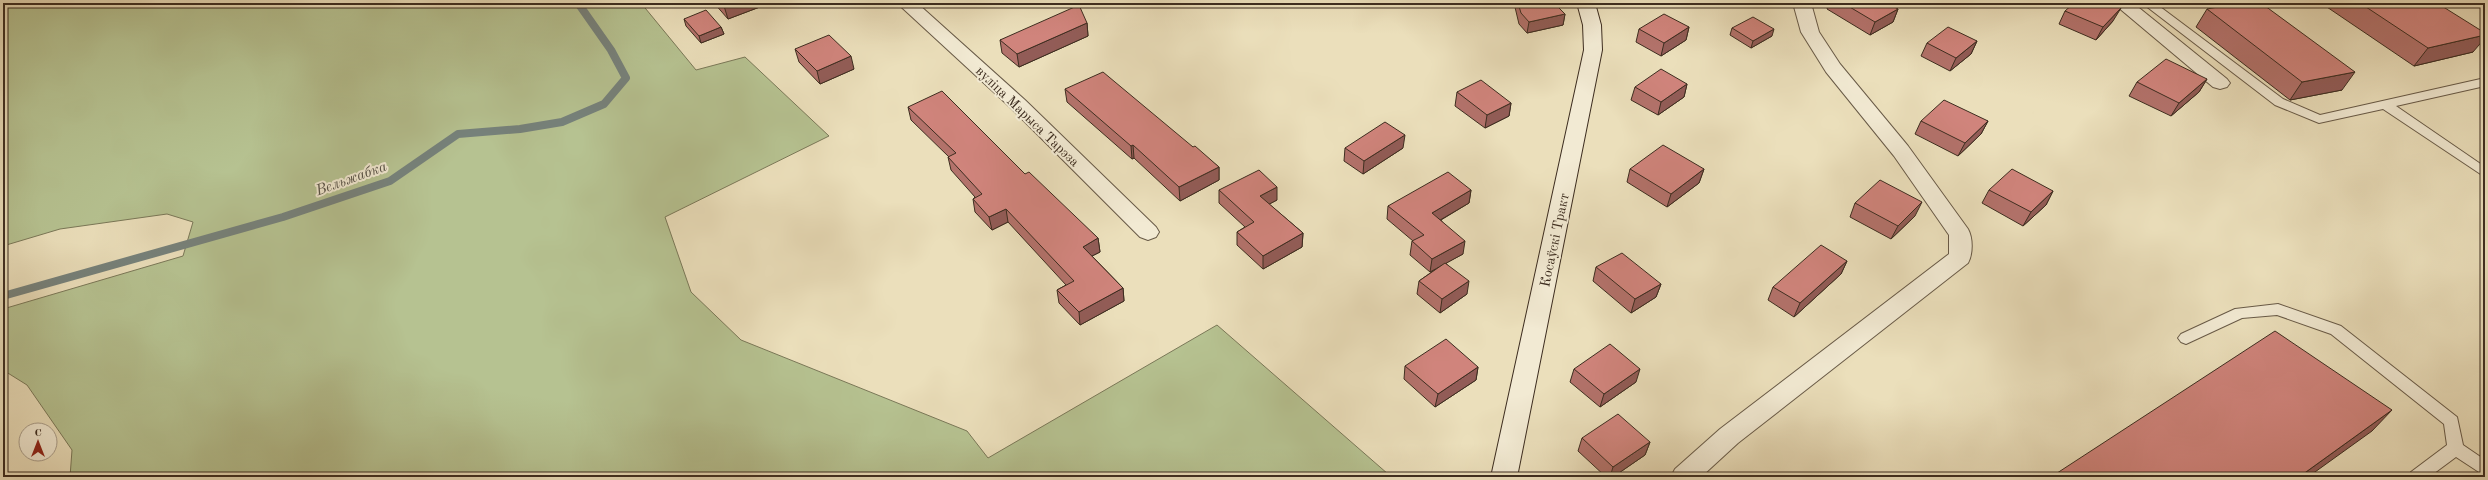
<svg xmlns="http://www.w3.org/2000/svg" width="2488" height="480" viewBox="0 0 2488 480" font-family="'Old Standard TT',serif">
<style>
.green{fill:#b6c291;stroke:#7a7858}
.lines{fill:none;stroke-linecap:round;stroke-linejoin:round}
.stream{stroke:#76827c;stroke-width:8}
.lane-casing{stroke:#685a47;stroke-width:2}
.street-casing{stroke:#685a47;stroke-width:2}
.secondary-casing{stroke:#3d2d20;stroke-width:2}
.lane{fill:#f2ead3;fill-rule:evenodd}
.street{fill:#f2ead3;fill-rule:evenodd}
.secondary{fill:#f2ead3;fill-rule:evenodd}
.wall{fill:#b3726b;stroke:#3d2d20}
.shaded-wall{fill:#925c57;stroke:#3d2d20}
.building{fill:#d0847c;stroke:#3d2d20}
.labels{text-anchor:middle;stroke-width:4;stroke-linejoin:round;paint-order:stroke}
.street-label{font-size:14px;fill:#3d2d20;stroke:#f2ead3}
.water-label{font-size:15px;font-style:italic;fill:#555046;stroke:#f2ead3}
</style>
<rect width="100%" height="100%" fill="#ebdfbb"/>
<filter id="stains"><feTurbulence type="fractalNoise" baseFrequency=".005" numOctaves="4"/><feColorMatrix values="0 0 0 0 .2 0 0 0 0 .09 0 0 0 0 .02 0 0 0 .5 -.17"/></filter>
<radialGradient id="worn" r=".72"><stop offset=".6" stop-color="#630" stop-opacity="0"/><stop offset="1" stop-color="#630" stop-opacity=".3"/></radialGradient>
<polygon class="green" points="3,3 641,3 696,70 745,57 829,136 665,217 691,292 741,340 967,431 988,458 1217,325 1388,474 1384,477 70,477 72,450 27,385 3,370 3,309 183,256 193,222 167,214 60,229 3,246"/>
<g class="lines">
<polyline class="stream" points="3,296 283,217 390,181 458,134 520,129 562,122 604,104 626,78 611,50 578,3"/>
<g class="lane-casing">
<g id="lane">
<polygon points="2142,3 2155,3 2283,99 2320,115 2485,78 2485,86 2396,106 2485,167 2485,177 2383,109 2319,123 2275,105"/>
<polygon points="2278,304 2341,326 2457,417 2463,445 2485,460 2485,476 2456,457 2429,477 2409,477 2411,472 2447,445 2444,424 2331,334 2277,315 2242,318 2186,344 2181,342 2178,338 2181,334 2235,309"/>
</g>
</g>
<g class="street-casing">
<g id="street">
<polygon points="897,3 917,3 1025,100 1156,227 1159,232 1156,237 1148,240 1140,237 1011,108"/>
<path d="M1793 3H1811L1819 32 1840 64 1908 146 1968 229C1973 238 1973 254 1968 263L1738 443 1701 477H1671L1675 469 1720 429 1949 254V235L1894 156 1826 72 1801 32Z"/>
<polygon points="2113,3 2133,3 2227,79 2230,83 2227,87 2220,89 2213,87"/>
</g>
</g>
<g class="secondary-casing">
<polygon id="secondary" points="1577,3 1595,3 1601,25 1602,50 1517,477 1491,477 1584,50 1583,25"/>
</g>
<use href="#lane" class="lane"/>
<use href="#street" class="street"/>
<use href="#secondary" class="secondary"/>
</g>
<g class="wall">
<polygon points="714,3 764,3 765,5 728,19"/>
<polygon points="1514,3 1554,3 1565,14 1563,25 1527,33 1519,24"/>
<polygon points="1829,3 1887,3 1898,9 1893,22 1870,35 1827,9"/>
<polygon points="2321,3 2437,3 2473,52 2414,66"/>
<polygon points="2207,9 2342,90 2290,100 2196,27"/>
<polygon points="2065,11 2113,21 2096,40 2059,24"/>
<polygon points="684,19 721,27 724,34 701,43 686,26"/>
<polygon points="1087,23 1088,36 1019,67 1002,53 1000,40"/>
<polygon points="1689,27 1686,40 1661,56 1636,42 1639,29"/>
<polygon points="1732,28 1772,36 1751,48 1730,35"/>
<polygon points="1977,41 1971,54 1950,71 1921,56 1927,43"/>
<polygon points="795,49 854,69 820,84 799,62"/>
<polygon points="2207,79 2199,92 2171,116 2129,96 2137,82"/>
<polygon points="1687,84 1684,97 1658,115 1631,100 1635,87"/>
<polygon points="1065,89 1193,147 1219,167 1219,180 1180,201 1134,158 1132,159 1067,102"/>
<polygon points="1457,92 1511,103 1509,116 1485,128 1455,106"/>
<polygon points="908,107 1025,174 1098,238 1100,252 1092,256 1123,288 1124,301 1080,325 1059,303 1057,290 1066,285 1008,222 992,230 975,212 973,199 975,197 951,170 948,157 949,157 911,120"/>
<polygon points="1921,121 1988,121 1981,134 1958,156 1915,134"/>
<polygon points="1345,148 1403,148 1363,174 1344,161"/>
<polygon points="1630,169 1704,169 1699,183 1667,207 1627,182"/>
<polygon points="1219,190 1277,200 1269,204 1303,233 1302,247 1263,269 1237,245 1237,232 1245,227 1219,203"/>
<polygon points="1471,190 1469,203 1441,220 1463,254 1446,263 1467,294 1440,313 1417,294 1419,281 1436,269 1430,272 1410,255 1412,241 1413,241 1387,219 1388,206"/>
<polygon points="1989,190 2053,191 2046,205 2023,226 1982,203"/>
<polygon points="1855,203 1915,216 1891,239 1850,217"/>
<polygon points="1847,261 1841,274 1794,317 1768,300 1773,287"/>
<polygon points="1596,267 1661,284 1656,297 1631,313 1593,281"/>
<polygon points="1405,366 1478,367 1476,380 1435,407 1404,379"/>
<polygon points="1574,369 1636,382 1600,407 1570,382"/>
<polygon points="1582,438 1650,442 1645,455 1613,477 1606,477 1578,451"/>
</g>
<g class="shaded-wall">
<polygon points="731,3 764,3 765,5 728,19 724,6"/>
<polygon points="2121,8 2113,21 2096,40 2103,27"/>
<polygon points="1898,9 1893,22 1870,35 1875,22"/>
<polygon points="1565,14 1563,25 1527,33 1529,22"/>
<polygon points="1087,23 1088,36 1019,67 1017,54"/>
<polygon points="721,27 724,34 701,43 699,36"/>
<polygon points="1689,27 1686,40 1661,56 1664,43"/>
<polygon points="1774,29 1772,36 1751,48 1753,41"/>
<polygon points="2485,35 2485,38 2473,52 2414,66 2428,48"/>
<polygon points="1977,41 1971,54 1950,71 1956,58"/>
<polygon points="851,56 854,69 820,84 817,71"/>
<polygon points="2355,72 2342,90 2290,100 2302,82"/>
<polygon points="2207,79 2199,92 2171,116 2179,103"/>
<polygon points="1687,84 1684,97 1658,115 1661,102"/>
<polygon points="1511,103 1509,116 1485,128 1487,115"/>
<polygon points="1988,121 1981,134 1958,156 1965,143"/>
<polygon points="1405,135 1403,148 1363,174 1364,161"/>
<polygon points="1133,145 1134,158 1132,159 1131,146"/>
<polygon points="1219,167 1219,180 1180,201 1179,187"/>
<polygon points="1704,169 1699,183 1667,207 1671,194"/>
<polygon points="1277,187 1277,200 1260,209 1260,196"/>
<polygon points="1471,190 1469,203 1430,226 1432,213"/>
<polygon points="2053,191 2046,205 2023,226 2031,212"/>
<polygon points="1922,202 1915,216 1891,239 1898,226"/>
<polygon points="1006,209 1008,222 992,230 989,217"/>
<polygon points="1303,233 1302,247 1263,269 1263,256"/>
<polygon points="1098,238 1100,252 1084,260 1083,247"/>
<polygon points="1465,241 1463,254 1430,272 1432,259"/>
<polygon points="1847,261 1841,274 1794,317 1800,303"/>
<polygon points="1469,281 1467,294 1440,313 1442,299"/>
<polygon points="1661,284 1656,297 1631,313 1635,299"/>
<polygon points="1123,288 1124,301 1080,325 1079,312"/>
<polygon points="1478,367 1476,380 1435,407 1438,394"/>
<polygon points="1640,369 1636,382 1600,407 1604,394"/>
<polygon points="2392,410 2372,431 2308,477 2299,477"/>
<polygon points="1650,442 1645,455 1613,477 1610,477 1613,467"/>
</g>
<g class="building">
<polygon points="721,3 731,3 724,6"/>
<polygon points="1518,3 1554,3 1565,14 1529,22 1521,13"/>
<polygon points="1843,3 1887,3 1898,9 1875,22"/>
<polygon points="2074,3 2109,3 2121,8 2103,27 2065,11"/>
<polygon points="2239,3 2261,3 2355,72 2302,82 2207,9"/>
<polygon points="2360,3 2437,3 2485,33 2485,35 2428,48"/>
<polygon points="1079,5 1087,23 1017,54 1000,40"/>
<polygon points="706,10 721,27 699,36 684,19"/>
<polygon points="1664,14 1689,27 1664,43 1639,29"/>
<polygon points="1753,17 1774,29 1753,41 1732,28"/>
<polygon points="1948,27 1977,41 1956,58 1927,43"/>
<polygon points="829,35 851,56 817,71 795,49"/>
<polygon points="2166,59 2207,79 2179,103 2137,82"/>
<polygon points="1661,69 1687,84 1661,102 1635,87"/>
<polygon points="1103,72 1193,147 1195,146 1219,167 1179,187 1133,145 1131,146 1065,89"/>
<polygon points="1481,80 1511,103 1487,115 1457,92"/>
<polygon points="942,91 1025,174 1029,172 1098,238 1083,247 1123,288 1079,312 1057,290 1074,281 1006,209 989,217 973,199 982,194 948,157 956,153 908,107"/>
<polygon points="1944,100 1988,121 1965,143 1921,121"/>
<polygon points="1385,122 1405,135 1364,161 1345,148"/>
<polygon points="1663,145 1704,169 1671,194 1630,169"/>
<polygon points="2012,169 2053,191 2031,212 1989,190"/>
<polygon points="1259,170 1277,187 1260,196 1303,233 1263,256 1237,232 1254,222 1219,190"/>
<polygon points="1448,172 1471,190 1432,213 1465,241 1432,259 1412,241 1424,235 1388,206"/>
<polygon points="1880,180 1922,202 1898,226 1855,203"/>
<polygon points="1821,245 1847,261 1800,303 1773,287"/>
<polygon points="1622,253 1661,284 1635,299 1596,267"/>
<polygon points="1445,263 1469,281 1442,299 1419,281"/>
<polygon points="2275,331 2392,410 2299,477 2051,477"/>
<polygon points="1446,339 1478,367 1438,394 1405,366"/>
<polygon points="1610,344 1640,369 1604,394 1574,369"/>
<polygon points="1618,414 1650,442 1613,467 1582,438"/>
</g>
<g class="labels">
<g class="street-label">
<text transform="translate(1028 116) rotate(44)" y="5">вуліца Марыса Тарэза</text>
<text transform="translate(1554 240) rotate(-78)" y="5">Косаўскі Тракт</text>
</g>
<g class="water-label">
<text transform="translate(351 178) rotate(-20)" y="5">Вельжабка</text>
</g>
</g>
<rect width="2488" height="480" fill="none" stroke="#ebdfbb" stroke-width="16"/>
<rect x="4" y="4" width="2480" height="472" fill="none" stroke="#3d2d20" stroke-width="2"/>
<rect x="8" y="8" width="2472" height="464" fill="none" stroke="#3d2d20"/>
<g transform="translate(38 442)"><circle r="19" fill="#f2ead3" stroke="#aa9e8b"/>
<path d="M0-3L7 15L0 10L-7 15Z" fill="#8f2418"/>
<text y="-6" font-size="11" font-weight="bold" text-anchor="middle" fill="#3d2d20">С</text>
</g>
<rect width="100%" height="100%" filter="url(#stains)"/>
<rect width="100%" height="100%" fill="url(#worn)"/>
</svg>
